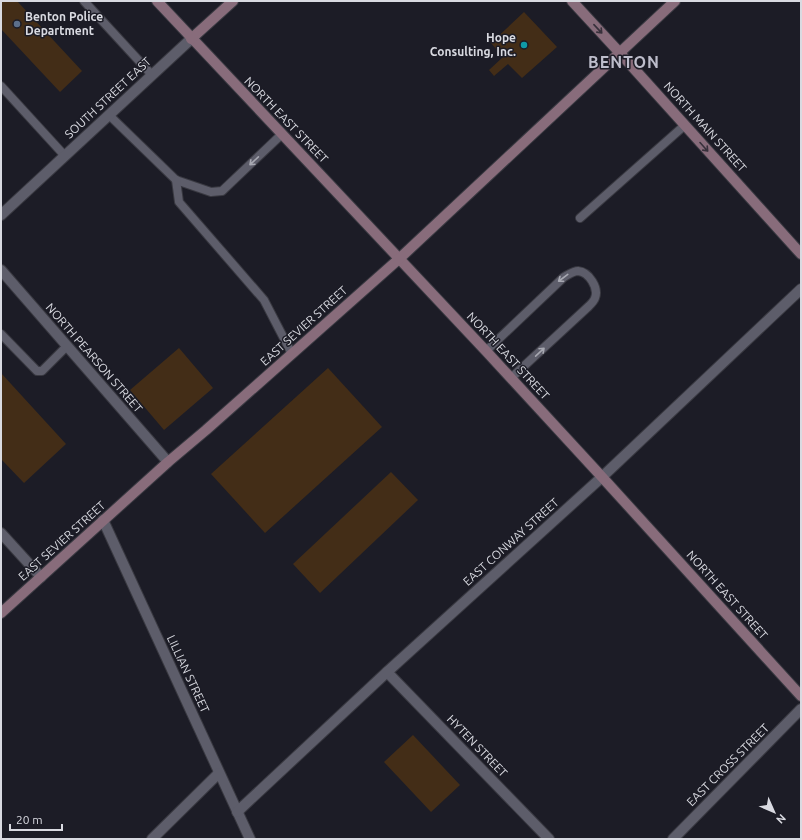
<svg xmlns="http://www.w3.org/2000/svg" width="802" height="840" viewBox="0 0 802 840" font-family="Ubuntu,sans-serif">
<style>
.building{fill:#432d17}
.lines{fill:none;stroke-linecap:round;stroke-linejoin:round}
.lane-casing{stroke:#393941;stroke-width:10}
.street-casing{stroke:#393941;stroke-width:12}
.secondary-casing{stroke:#393941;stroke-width:12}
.lane{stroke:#5d5d6a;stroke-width:8}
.street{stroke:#5d5d6a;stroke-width:10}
.secondary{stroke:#886c7b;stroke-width:10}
.oneway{stroke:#37303b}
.oneway2{stroke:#a7a8b1}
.service-dot{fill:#5c6f8a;stroke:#1c1c26;stroke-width:1.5}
.culture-dot{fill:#0f9aa8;stroke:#1c1c26;stroke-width:1.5}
.labels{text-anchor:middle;stroke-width:3;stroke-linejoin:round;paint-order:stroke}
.poi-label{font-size:12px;font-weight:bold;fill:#d9dae1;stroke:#1c1c26;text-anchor:start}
.street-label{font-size:12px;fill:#d9dae1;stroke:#1c1c26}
.district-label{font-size:16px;font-weight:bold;letter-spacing:1px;fill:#bdbdcb;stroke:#1c1c26}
</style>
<rect width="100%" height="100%" fill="#1c1c26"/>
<g class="building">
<polygon points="1,1 17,1 82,71 60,92 1,29"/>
<polygon points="524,12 557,47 522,78 508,64 494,76 489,70 503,57 491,43"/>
<polygon points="179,348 213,388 164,430 130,390"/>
<polygon points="328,368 382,427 265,533 211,474"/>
<polygon points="1,373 66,444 24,483 1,459"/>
<polygon points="391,472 418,500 320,593 293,564"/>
<polygon points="413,735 460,785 431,812 384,762"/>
</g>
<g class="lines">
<g class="lane-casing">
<g id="lane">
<polyline points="84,1 152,75"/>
<polyline points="1,86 65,156"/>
<polyline points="109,115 176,180 211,192 222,191 282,134"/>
<polyline points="176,180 179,202 264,300 292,354"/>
<polyline points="580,218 685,125"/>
<polyline points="1,334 37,371 42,371 67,346"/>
<path d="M486 351 564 277C568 275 573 271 578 271 589 272 599 288 595 298 594 301 591 304 589 306L511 378"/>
</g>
</g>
<g class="street-casing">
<g id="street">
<polyline points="1,215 191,39"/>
<polyline points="1,270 168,462"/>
<polyline points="103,520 250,839"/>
<polyline points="1,533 41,577"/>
<polyline points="387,672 549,839"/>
<polyline points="237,812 387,672 602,477 801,289"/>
<polyline points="152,839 219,773"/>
<polyline points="673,839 801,709"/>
</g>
</g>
<g class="secondary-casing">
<g id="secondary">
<polyline points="157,1 486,351 602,477 801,696"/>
<polyline points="572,1 619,52 801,254"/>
<polyline points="191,39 233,1"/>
<polyline points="1,613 168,462 206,430 400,258 675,1"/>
</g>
</g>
<use href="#lane" class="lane"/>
<use href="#street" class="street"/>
<use href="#secondary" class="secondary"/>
</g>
<defs><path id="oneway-shaft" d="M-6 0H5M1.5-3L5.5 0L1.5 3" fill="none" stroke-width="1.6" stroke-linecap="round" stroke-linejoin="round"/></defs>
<g class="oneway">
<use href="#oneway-shaft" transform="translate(598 29) rotate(47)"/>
<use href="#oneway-shaft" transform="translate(704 147) rotate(48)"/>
</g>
<g class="oneway2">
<use href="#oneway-shaft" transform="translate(254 161) rotate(137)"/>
<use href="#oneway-shaft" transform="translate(563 278) rotate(143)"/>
<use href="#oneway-shaft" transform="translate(540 352) rotate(-43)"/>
</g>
<circle class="service-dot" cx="17" cy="24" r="4"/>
<circle class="culture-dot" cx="524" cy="45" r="4"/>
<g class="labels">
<g class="poi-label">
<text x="25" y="21">Benton Police<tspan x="25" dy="14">Department</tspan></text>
<text x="516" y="42" text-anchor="end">Hope<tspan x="516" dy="14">Consulting, Inc.</tspan></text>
</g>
<g class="street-label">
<text transform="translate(108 98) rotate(-43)" y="4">SOUTH STREET EAST</text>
<text transform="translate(286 120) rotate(46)" y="4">NORTH EAST STREET</text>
<text transform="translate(705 127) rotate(48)" y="4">NORTH MAIN STREET</text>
<text transform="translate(304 326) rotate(-42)" y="4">EAST SEVIER STREET</text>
<text transform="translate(508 356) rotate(47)" y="4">NORTH EAST STREET</text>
<text transform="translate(94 358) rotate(49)" y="4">NORTH PEARSON STREET</text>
<text transform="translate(62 541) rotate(-42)" y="4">EAST SEVIER STREET</text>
<text transform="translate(511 542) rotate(-42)" y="4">EAST CONWAY STREET</text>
<text transform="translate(727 595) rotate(48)" y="4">NORTH EAST STREET</text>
<text transform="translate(188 674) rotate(65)" y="4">LILLIAN STREET</text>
<text transform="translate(477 746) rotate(46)" y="4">HYTEN STREET</text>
<text transform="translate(728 765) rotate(-45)" y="4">EAST CROSS STREET</text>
</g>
<g class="district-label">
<text x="624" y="68">BENTON</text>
</g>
</g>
<rect width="802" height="840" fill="none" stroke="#d9dae1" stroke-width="4"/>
<g transform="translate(774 812) rotate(135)" stroke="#1c1c26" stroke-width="3" paint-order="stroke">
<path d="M0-3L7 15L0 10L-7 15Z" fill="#d9dae1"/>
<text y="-6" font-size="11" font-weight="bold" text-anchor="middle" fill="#d9dae1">N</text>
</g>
<path d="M10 824v6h52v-6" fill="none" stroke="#d9dae1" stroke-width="2"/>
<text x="16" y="824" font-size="12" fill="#d9dae1" stroke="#1c1c26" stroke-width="3" paint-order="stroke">20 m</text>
</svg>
